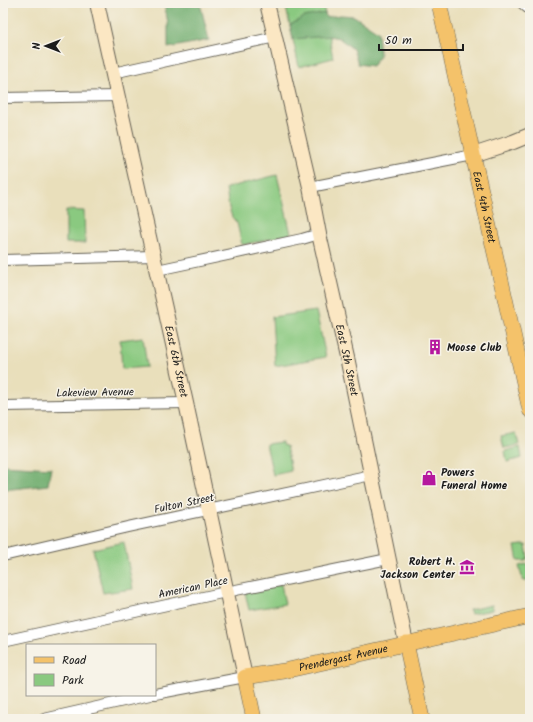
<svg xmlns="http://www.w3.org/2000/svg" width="533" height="722" viewBox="0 0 533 722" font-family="Kalam,sans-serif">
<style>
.green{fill:#8ac980;stroke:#53724e}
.forest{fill:#6fad6e;stroke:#466445}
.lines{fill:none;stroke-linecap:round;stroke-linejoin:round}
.street-casing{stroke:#646054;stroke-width:12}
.secondary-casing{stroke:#646054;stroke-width:16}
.primary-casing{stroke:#646054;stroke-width:16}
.street{stroke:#fff;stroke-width:10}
.secondary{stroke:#fbe7c3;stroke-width:14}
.primary{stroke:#f4c26a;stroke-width:15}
.labels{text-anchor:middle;stroke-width:3;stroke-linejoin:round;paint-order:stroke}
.street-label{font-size:11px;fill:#1c1c1c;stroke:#f7f3e8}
.poi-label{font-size:11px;font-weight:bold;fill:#1c1c1c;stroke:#f7f3e8;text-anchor:start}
</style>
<rect width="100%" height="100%" fill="#f7f3e8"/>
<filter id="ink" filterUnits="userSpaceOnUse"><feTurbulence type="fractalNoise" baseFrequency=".025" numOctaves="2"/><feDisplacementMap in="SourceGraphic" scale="8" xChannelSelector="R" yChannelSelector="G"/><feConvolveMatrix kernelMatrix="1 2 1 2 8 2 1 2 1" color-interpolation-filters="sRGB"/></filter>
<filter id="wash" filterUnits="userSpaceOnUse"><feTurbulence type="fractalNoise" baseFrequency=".012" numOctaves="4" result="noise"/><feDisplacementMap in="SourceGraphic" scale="16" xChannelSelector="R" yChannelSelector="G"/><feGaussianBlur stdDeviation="0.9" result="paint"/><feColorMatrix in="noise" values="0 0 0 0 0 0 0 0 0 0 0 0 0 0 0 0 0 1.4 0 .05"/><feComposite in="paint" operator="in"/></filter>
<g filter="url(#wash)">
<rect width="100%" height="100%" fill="#e9dfbb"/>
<g class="green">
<polygon points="285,3 323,3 333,58 299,67"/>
<polygon points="277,175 291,234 242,245 237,223 232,217 229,208 226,188"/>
<polygon points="66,210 84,211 85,243 66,243"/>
<polygon points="316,311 326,357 275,366 272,317"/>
<polygon points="143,337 147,367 122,369 120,340"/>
<polygon points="516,433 519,445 504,448 501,436"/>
<polygon points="282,442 282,445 286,446 291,471 273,475 266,444"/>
<polygon points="520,447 522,458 507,462 505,451"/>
<polygon points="124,542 133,589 103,593 93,549"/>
<polygon points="522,545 526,545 528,557 526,561 518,561 515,546"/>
<polygon points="526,564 530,567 530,576 527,581 523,581 519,566"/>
<polygon points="281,584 285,604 249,610 245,592"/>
<polygon points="492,605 492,610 471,614 469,610"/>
</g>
<g class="forest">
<polygon points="164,3 200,3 209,40 168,48 168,23"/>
<polygon points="325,13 326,17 341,15 354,16 378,32 380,56 372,66 358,64 353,49 339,38 329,36 293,39 290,25 304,17"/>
<polygon points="3,465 51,468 48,485 3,490"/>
</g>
</g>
<g filter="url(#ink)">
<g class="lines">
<g class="street-casing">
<g id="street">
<polyline points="522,3 530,10"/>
<polyline points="113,73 275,37"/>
<polyline points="3,98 118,96"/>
<polyline points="310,187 473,155"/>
<polyline points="3,260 154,256"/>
<polyline points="157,270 302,239 319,234"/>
<polyline points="3,406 186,403"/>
<polyline points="3,556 128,527 371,475"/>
<polyline points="3,641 226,592 388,559"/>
<polyline points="155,694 245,677"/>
<polyline points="44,719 150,695"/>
</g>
</g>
<g class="secondary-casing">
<g id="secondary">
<path id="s1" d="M97 3 186 403 245 677"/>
<path id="s2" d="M267 3 310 187 319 234 348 362 406 643"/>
<polyline points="473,155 513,142 530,135"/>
</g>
</g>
<g class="primary-casing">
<g id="primary">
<path id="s3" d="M439 3 530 410"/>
<polyline points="406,643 422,719"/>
<path id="s4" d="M254 719 245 677 284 671 530 616"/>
</g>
</g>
<use href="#street" class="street"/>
<use href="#secondary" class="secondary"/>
<use href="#primary" class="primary"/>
</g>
</g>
<defs>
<g id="building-bare" transform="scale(1.2)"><path d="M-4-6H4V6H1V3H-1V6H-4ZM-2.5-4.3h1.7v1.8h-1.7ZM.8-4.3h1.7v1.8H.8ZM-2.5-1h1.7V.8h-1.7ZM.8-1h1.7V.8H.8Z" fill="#b5179e" stroke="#f7f3e8" stroke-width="2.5" paint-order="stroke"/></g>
<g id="shop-bare" transform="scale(1.2)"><path d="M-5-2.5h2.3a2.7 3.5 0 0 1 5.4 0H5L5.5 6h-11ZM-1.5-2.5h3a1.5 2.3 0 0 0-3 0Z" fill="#b5179e" stroke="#f7f3e8" stroke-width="2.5" paint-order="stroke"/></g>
<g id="museum-bare" transform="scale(1.2)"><path d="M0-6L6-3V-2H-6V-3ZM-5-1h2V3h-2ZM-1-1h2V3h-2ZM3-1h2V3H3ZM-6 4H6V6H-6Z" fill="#b5179e" stroke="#f7f3e8" stroke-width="2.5" paint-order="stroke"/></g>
</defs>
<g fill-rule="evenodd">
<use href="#building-bare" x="435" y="347"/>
<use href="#shop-bare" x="429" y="478"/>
<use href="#museum-bare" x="467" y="567"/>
</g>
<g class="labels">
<g class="street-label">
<text dy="4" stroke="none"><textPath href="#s3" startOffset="209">East 4th Street</textPath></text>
<text dy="4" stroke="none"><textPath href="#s2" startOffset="366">East 5th Street</textPath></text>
<text dy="4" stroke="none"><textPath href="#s1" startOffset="367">East 6th Street</textPath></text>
<text transform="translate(95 392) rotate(-1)" y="4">Lakeview Avenue</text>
<text transform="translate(184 503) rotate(-12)" y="4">Fulton Street</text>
<text transform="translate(193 587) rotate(-12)" y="4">American Place</text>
<text dy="4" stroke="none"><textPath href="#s4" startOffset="143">Prendergast Avenue</textPath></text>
</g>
<g class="poi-label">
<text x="447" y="351">Moose Club</text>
<text x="441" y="476">Powers<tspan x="441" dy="13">Funeral Home</tspan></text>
<text x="455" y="565" text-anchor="end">Robert H.<tspan x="455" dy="13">Jackson Center</tspan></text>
</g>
</g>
<rect width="533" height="722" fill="none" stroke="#f7f3e8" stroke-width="16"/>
<rect x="26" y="644" width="130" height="52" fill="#f7f3e8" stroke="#9f9d96"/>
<rect x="34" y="657" width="20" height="6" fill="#f4c26a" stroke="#9f9d96"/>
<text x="62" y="664" font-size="12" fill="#1c1c1c">Road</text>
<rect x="34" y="674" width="20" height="12" fill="#8ac980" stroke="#9f9d96"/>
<text x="62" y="684" font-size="12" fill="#1c1c1c">Park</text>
<g transform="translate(46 46) rotate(270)" stroke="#f7f3e8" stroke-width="3" paint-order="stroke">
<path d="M0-3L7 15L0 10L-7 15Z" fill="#1c1c1c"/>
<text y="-6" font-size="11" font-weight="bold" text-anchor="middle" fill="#1c1c1c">N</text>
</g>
<path d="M379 44v6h84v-6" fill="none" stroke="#1c1c1c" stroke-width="2"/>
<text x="385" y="44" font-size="12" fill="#1c1c1c" stroke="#f7f3e8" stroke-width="3" paint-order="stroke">50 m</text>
</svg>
